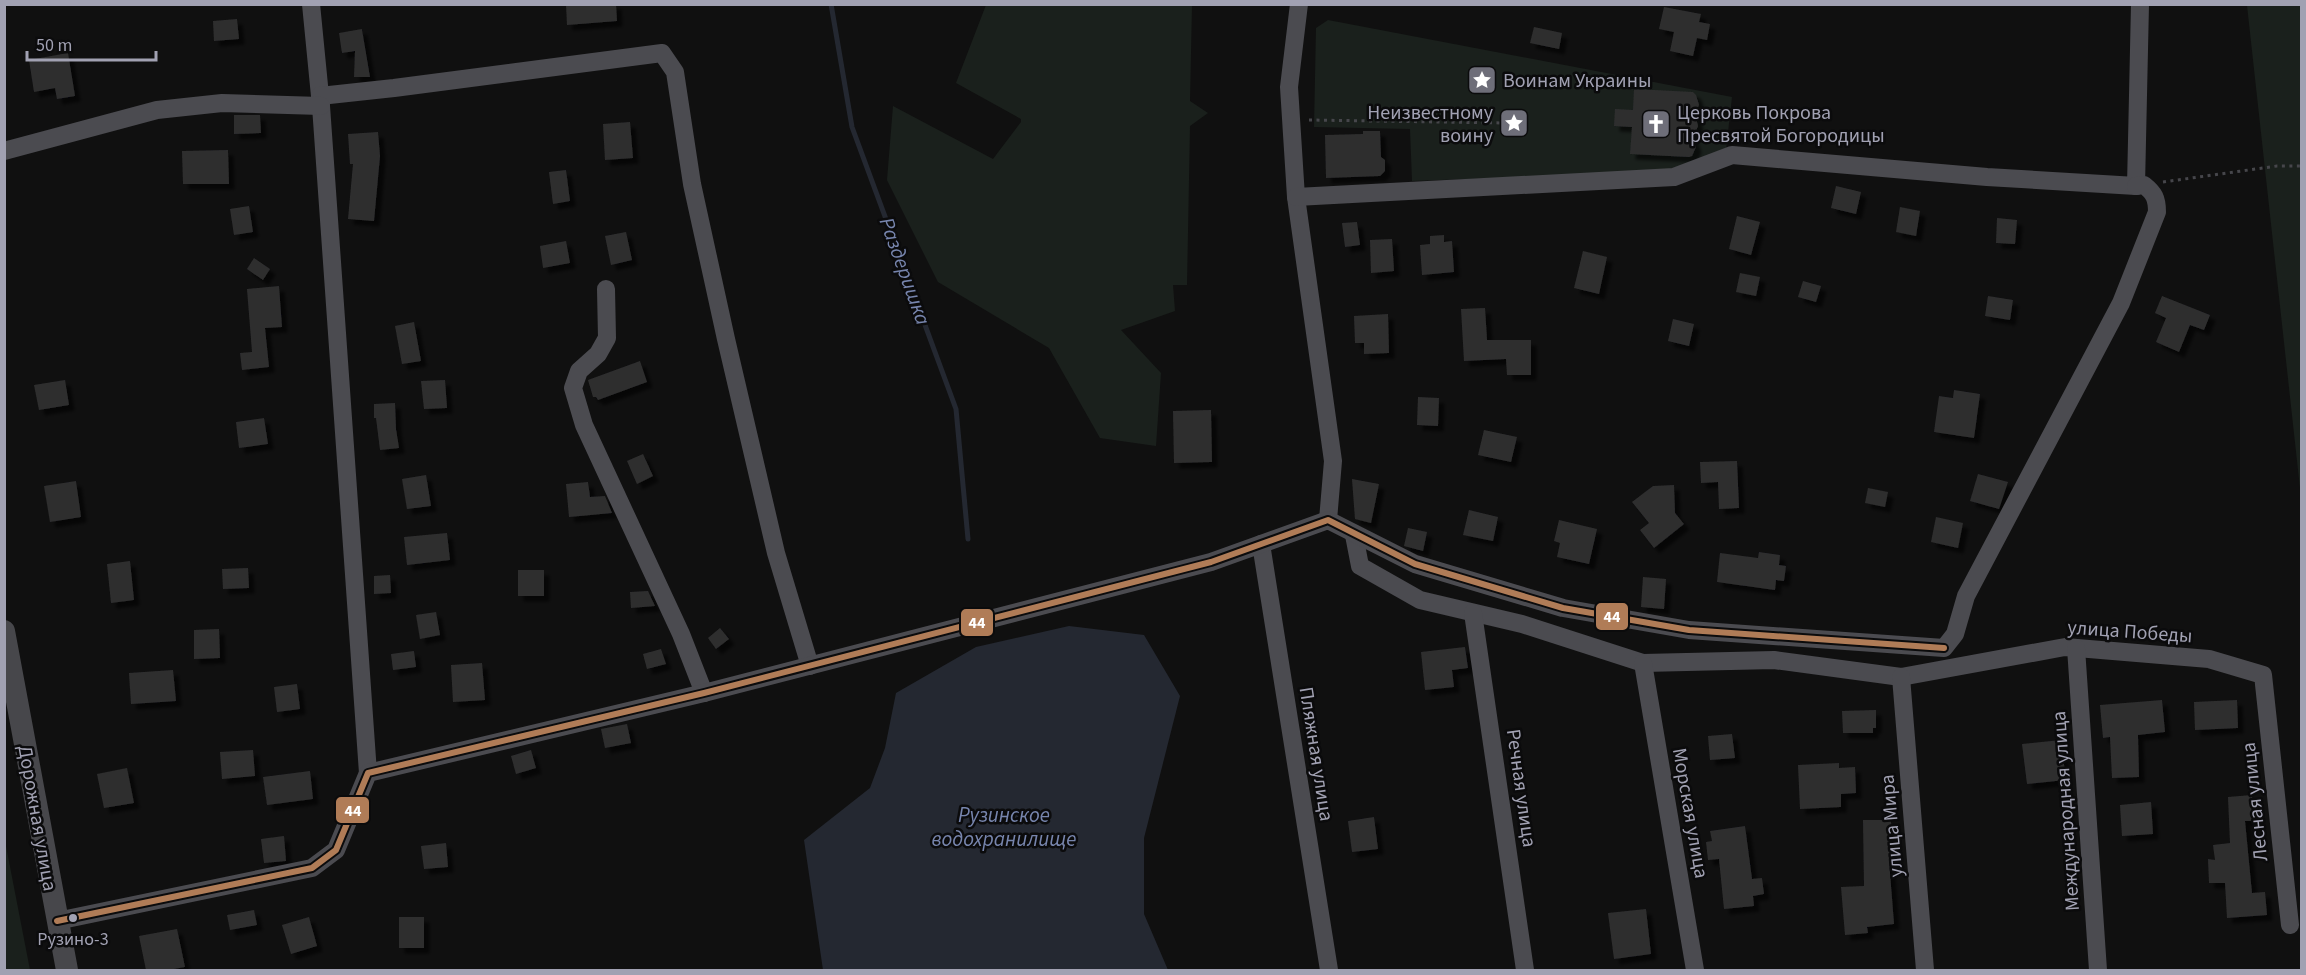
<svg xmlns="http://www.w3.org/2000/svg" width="2306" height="975" viewBox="0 0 2306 975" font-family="'Source Sans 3',sans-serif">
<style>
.green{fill:#1a201c}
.water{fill:#242831}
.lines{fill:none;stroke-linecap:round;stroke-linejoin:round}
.stream{stroke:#242831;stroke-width:5}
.building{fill:#2e2e2f;filter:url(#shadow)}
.path{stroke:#46464b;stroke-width:3;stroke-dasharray:3 4.5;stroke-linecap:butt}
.minor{stroke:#4b4b50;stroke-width:18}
.major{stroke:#47474b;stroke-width:22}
.bus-1-casing{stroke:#0b0b0c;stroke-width:10}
.bus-1{stroke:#b07c57;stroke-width:6}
.bus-dot{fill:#a1a1b2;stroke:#0b0b0c;stroke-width:2}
.labels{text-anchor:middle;stroke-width:5;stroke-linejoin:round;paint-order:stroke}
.bus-label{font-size:18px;fill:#a1a1b2;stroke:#0b0b0c}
.poi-label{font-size:20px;fill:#a1a1b2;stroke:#0b0b0c;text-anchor:start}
.street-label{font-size:20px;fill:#a1a1b2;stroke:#0b0b0c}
.water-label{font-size:21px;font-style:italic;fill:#7785ad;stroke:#0b0b0c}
.line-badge{stroke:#0b0b0c;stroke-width:2}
.badge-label{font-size:16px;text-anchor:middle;font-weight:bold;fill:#fff}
</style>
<defs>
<filter id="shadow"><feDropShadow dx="5.5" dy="5.5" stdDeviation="1.5" flood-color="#0009"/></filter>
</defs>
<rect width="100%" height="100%" fill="#101010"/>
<g class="green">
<polygon points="986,5 1192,5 1190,101 1208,113 1190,126 1187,285 1173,285 1175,311 1121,330 1161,373 1156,446 1100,438 1049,348 938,282 887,180 893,106 993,159 1021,122 1021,119 956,83"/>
<polygon points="2247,5 2301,5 2301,497"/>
<polygon points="1328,20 1732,97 1726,150 1675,172 1412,181 1410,129 1314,127 1316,28"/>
<polygon points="4,841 5,841 30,970 5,970"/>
</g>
<polygon class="water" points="1069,626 1144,635 1180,696 1144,838 1144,914 1168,970 823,970 804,840 870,788 885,748 896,693 976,647"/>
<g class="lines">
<polyline class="stream" points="831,4 852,127 956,409 968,539"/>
</g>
<g class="building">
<polygon points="566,4 616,4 617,21 567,25"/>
<polygon points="1664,7 1701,14 1699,22 1710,24 1707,40 1697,38 1693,56 1670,51 1674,32 1659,29"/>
<polygon points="237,19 239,39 214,41 213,21"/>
<polygon points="1534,27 1562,33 1559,49 1530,43"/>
<polygon points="362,29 362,30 370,77 354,77 355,51 342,53 339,33"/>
<polygon points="68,53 75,96 57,99 55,88 34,92 29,60"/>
<polygon points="1634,89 1693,92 1696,95 1699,105 1695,113 1698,126 1693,139 1696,147 1692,156 1689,157 1630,154 1632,127 1614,126 1615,109 1633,110"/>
<polygon points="234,115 260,115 261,133 234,134"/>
<polygon points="630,122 633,158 605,160 603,124"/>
<polygon points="1363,131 1380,131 1381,157 1385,160 1385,171 1380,176 1326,178 1325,135 1363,134"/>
<polygon points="378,132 380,156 374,221 348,219 353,164 350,164 348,134"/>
<polygon points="228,150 229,184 183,184 182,151"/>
<polygon points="566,170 570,201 553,204 549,172"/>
<polygon points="1836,186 1861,192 1856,214 1831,208"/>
<polygon points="249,206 253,232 234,235 230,209"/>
<polygon points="1900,207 1920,211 1916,236 1896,232"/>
<polygon points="1737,216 1760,222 1751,255 1729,249"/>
<polygon points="1997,218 2017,220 2015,244 1996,243"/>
<polygon points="1357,222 1360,245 1345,247 1342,223"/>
<polygon points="626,232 632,260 611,265 605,236"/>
<polygon points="1444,235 1444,242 1452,241 1454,272 1422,275 1420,245 1430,244 1430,236"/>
<polygon points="1392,239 1394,271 1371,273 1370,240"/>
<polygon points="566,241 570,263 543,268 540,246"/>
<polygon points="1583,251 1607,257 1599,294 1574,288"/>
<polygon points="254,258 270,269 263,280 247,269"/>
<polygon points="1740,273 1760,277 1756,296 1736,292"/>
<polygon points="1803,281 1821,286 1816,302 1798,297"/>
<polygon points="279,286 282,327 265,328 269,367 242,370 240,353 252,352 247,289"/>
<polygon points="1988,296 2013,300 2010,320 1985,316"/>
<polygon points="2162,296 2210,315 2204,330 2190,325 2179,352 2156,342 2166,318 2155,313"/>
<polygon points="1485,308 1487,340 1531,340 1531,375 1507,375 1506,359 1464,361 1461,309"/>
<polygon points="1388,314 1389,353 1364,354 1364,343 1355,343 1354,316"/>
<polygon points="1673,319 1694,324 1689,346 1668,341"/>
<polygon points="414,322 421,361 402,364 395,326"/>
<polygon points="640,361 647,382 598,400 596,397 593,397 588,380"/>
<polygon points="65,380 69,405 39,410 34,385"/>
<polygon points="445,380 447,408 424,409 421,381"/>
<polygon points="1954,390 1980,394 1974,438 1934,432 1939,396 1953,398"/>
<polygon points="1418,397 1439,398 1438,426 1417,425"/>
<polygon points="395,403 396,429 399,448 380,450 376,418 374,418 374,404"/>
<polygon points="1211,410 1212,462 1174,463 1173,411"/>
<polygon points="264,418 268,444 239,448 236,422"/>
<polygon points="1484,430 1517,437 1511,462 1478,455"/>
<polygon points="643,454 653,476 637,484 627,461"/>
<polygon points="1737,461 1739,508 1719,509 1718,482 1701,483 1700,462"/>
<polygon points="1978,474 2008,482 1999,509 1970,501"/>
<polygon points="426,475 431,506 407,509 402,479"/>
<polygon points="1352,479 1379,484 1371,523 1355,519"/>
<polygon points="76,481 81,517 50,522 44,486"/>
<polygon points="588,482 590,497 605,496 612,513 569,517 566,484"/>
<polygon points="1674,485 1675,513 1684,524 1654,548 1640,530 1649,523 1632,502 1653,486"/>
<polygon points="1868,488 1888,492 1885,507 1865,503"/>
<polygon points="1469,510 1498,517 1493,541 1463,535"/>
<polygon points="1936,517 1963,523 1958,548 1931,542"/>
<polygon points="1559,520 1597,529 1589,564 1557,557 1560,543 1554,541"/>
<polygon points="1408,528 1427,532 1423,551 1404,546"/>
<polygon points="447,533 450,560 407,565 404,537"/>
<polygon points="1759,552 1780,555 1779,565 1786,566 1784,581 1776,580 1775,590 1717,582 1720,553 1758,558"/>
<polygon points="130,561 134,600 111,603 107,564"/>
<polygon points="248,568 249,588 223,589 222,569"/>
<rect x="518" y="570" width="26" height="26"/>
<polygon points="390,575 391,593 374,594 374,576"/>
<polygon points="1643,577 1666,579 1664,609 1641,607"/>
<polygon points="648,591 655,606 631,608 630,592"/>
<polygon points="436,612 440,635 420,639 416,615"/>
<polygon points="720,628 729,639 716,649 708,638"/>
<polygon points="219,629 220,658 194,659 194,630"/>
<polygon points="1465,647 1468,668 1452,670 1454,687 1425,690 1421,652"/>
<polygon points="661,649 666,664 647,669 643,654"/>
<polygon points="414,651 416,667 393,670 391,654"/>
<polygon points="482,663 485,700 453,702 451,665"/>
<polygon points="173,670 176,701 131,704 129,673"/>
<polygon points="297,684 300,709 277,712 274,687"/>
<polygon points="2162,700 2165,732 2138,735 2139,777 2112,778 2110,737 2103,738 2100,705"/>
<polygon points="2237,700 2238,728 2195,730 2194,702"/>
<polygon points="1876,710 1876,728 1873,728 1873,733 1843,733 1842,711"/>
<polygon points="627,724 631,743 605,748 601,729"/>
<polygon points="1732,734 1735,758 1710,760 1708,736"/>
<polygon points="2061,740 2066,780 2027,784 2022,744"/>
<polygon points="253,750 255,776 222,779 220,752"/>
<polygon points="531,750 536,768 516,774 511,756"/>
<polygon points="1839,763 1839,768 1855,767 1856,793 1841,794 1841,807 1800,809 1798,765"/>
<polygon points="127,768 134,803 104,808 97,774"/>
<polygon points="310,771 313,799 267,805 263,777"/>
<polygon points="2252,795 2253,821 2245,821 2252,893 2265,892 2267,915 2227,918 2225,883 2209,883 2208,859 2215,860 2213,845 2230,843 2228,797"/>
<polygon points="2151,802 2153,834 2122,836 2120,805"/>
<polygon points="1374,817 1378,849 1352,852 1348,821"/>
<polygon points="1863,820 1891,820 1892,860 1889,860 1894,924 1867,927 1868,933 1845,935 1841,887 1864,886"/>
<polygon points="1745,826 1752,879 1762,878 1764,894 1753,896 1754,906 1724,909 1719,859 1708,860 1706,842 1712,841 1710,831"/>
<polygon points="284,836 286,861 264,863 261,839"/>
<polygon points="446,843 448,867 424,869 421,846"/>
<polygon points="1646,909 1651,954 1614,959 1608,913"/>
<polygon points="254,910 257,925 230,930 227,915"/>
<polygon points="309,917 317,946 291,954 282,925"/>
<rect x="399" y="917" width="25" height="31"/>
<polygon points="177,929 185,967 168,970 146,970 139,936"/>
</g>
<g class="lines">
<g class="path">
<circle cx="1514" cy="122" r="9"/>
<polyline points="1309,120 1505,123"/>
<polyline points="2163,182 2277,166 2302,166"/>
</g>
<g class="minor">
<polyline points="311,4 321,106 368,773"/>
<polyline points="1299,4 1289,87 1296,197 1333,461 1328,520"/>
<polyline points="320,96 394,88 662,53 675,72 692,184 726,339 776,553 810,666"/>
<polyline points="4,151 157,110 222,103 321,106"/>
<polyline points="1296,197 1674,177 1732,155 1987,177 2136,186 2140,4"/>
<polyline points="606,289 607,338 598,354 579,371 573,388 584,425 681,634 704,693"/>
<polyline points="1354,535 1360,566 1420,600 1522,624 1643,663 1774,660 1901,677 2065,647 2209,659 2263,675 2290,925"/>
<polyline points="1261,544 1329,970"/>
<polyline points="1473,613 1525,970"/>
<polyline points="2076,648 2098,970"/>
<polyline points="1643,663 1695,970"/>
<polyline points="1901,677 1925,970"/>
<path d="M57 921 312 868 336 850 368 773 704 693 1211 562 1328 520 1415 564 1563 608 1689 630 1944 648 1955 634 1966 596 2121 303 2157 212C2157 198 2154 193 2144 185L2136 186"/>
</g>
<polyline class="major" points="4,631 67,970"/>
<g class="bus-1-casing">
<polyline id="bus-1" points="57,921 312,868 336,850 368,773 704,693 1211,562 1328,520 1415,564 1563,608 1689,630 1944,648"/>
</g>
<use href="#bus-1" class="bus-1"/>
</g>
<defs>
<g id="sight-square" transform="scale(1.5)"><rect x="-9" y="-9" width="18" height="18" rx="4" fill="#6e6e79" stroke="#0b0b0c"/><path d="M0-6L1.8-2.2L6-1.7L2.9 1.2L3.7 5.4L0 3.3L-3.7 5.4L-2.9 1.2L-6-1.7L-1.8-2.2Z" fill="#fff"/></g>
<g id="church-square" transform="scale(1.5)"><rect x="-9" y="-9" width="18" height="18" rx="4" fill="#6e6e79" stroke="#0b0b0c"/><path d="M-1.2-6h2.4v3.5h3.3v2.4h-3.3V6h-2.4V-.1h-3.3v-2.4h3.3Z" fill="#fff"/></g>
</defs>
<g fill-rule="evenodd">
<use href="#sight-square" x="1482" y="80"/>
<use href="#sight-square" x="1514" y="123"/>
<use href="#church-square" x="1656" y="124"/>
</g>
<circle class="bus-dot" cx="73" cy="918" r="5"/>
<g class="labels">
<g class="bus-label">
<text x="73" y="945">Рузино-3</text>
</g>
<g class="poi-label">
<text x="1503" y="87">Воинам Украины</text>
<text x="1493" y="119" text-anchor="end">Неизвестному<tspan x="1493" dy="23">воину</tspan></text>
<text x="1677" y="119">Церковь Покрова<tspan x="1677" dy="23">Пресвятой Богородицы</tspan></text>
</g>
<g class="street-label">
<text transform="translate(2130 631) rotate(4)" y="7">улица Победы</text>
<text transform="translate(1317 754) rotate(81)" y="7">Пляжная улица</text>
<text transform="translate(1522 788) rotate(82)" y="7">Речная улица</text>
<text transform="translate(2254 802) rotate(-96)" y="7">Лесная улица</text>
<text transform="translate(2065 811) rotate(-94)" y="7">Международная улица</text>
<text transform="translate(1691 813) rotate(80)" y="7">Морская улица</text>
<text transform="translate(38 818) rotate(80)" y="7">Дорожная улица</text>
<text transform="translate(1891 826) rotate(-95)" y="7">улица Мира</text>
</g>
<g class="water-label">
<text transform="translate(905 271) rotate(70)" y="7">Раздеришка</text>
<text x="1004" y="822">Рузинское<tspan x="1004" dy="24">водохранилище</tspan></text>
</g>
</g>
<g class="line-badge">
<rect x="1595" y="602" width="34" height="29" rx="6" fill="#b07c57"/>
<rect x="960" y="608" width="34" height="29" rx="6" fill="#b07c57"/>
<rect x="335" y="796" width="35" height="28" rx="6" fill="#b07c57"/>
</g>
<g class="badge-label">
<text x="1612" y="622">44</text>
<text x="977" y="628">44</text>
<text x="353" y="816">44</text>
</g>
<rect width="2306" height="975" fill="none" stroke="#a1a1b2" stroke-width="12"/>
<path d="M27 51v9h129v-9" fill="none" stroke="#a1a1b2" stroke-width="3"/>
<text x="36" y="51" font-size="18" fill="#a1a1b2" stroke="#0b0b0c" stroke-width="4.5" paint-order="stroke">50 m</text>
</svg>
